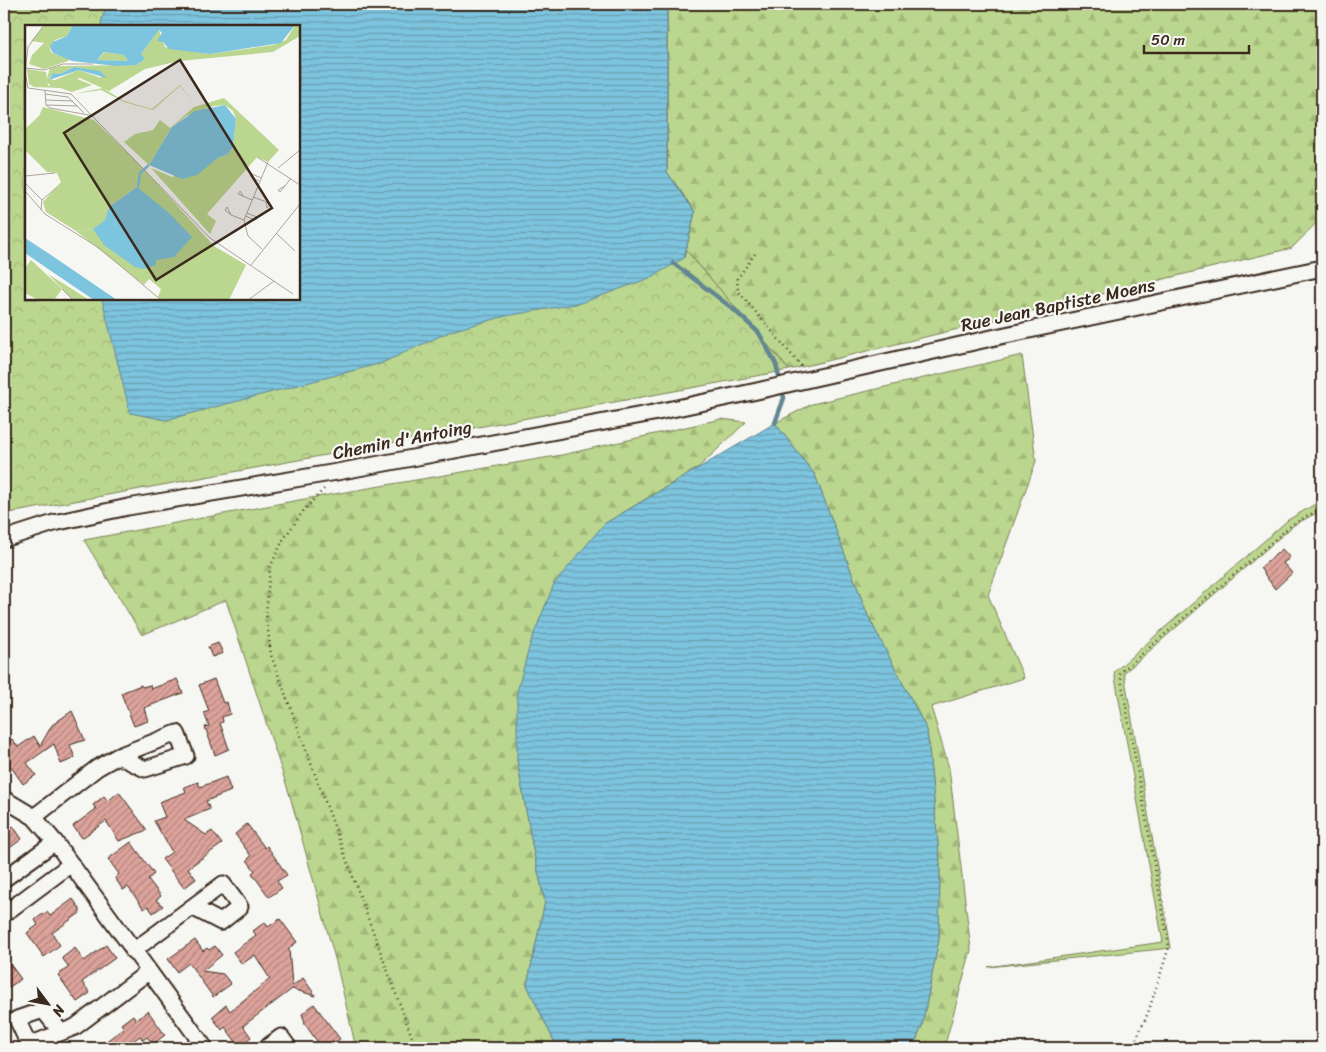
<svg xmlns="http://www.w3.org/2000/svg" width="1326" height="1052" viewBox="0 0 1326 1052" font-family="Sriracha,sans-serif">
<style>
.green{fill:#bbd68e;stroke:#7b8056}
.forest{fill:url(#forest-firs);stroke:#7b8056}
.park{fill:url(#park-crowns);stroke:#7b8056;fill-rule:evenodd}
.water{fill:url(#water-rules);stroke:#638691}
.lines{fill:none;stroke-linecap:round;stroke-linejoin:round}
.stream{stroke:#638691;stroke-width:4.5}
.building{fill:url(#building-hatch);stroke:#3b2a1e}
.street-casing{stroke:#3b2a1e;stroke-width:19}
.path{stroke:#3b2a1e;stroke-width:2.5;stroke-dasharray:1 4;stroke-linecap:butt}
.street{stroke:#f6f6f2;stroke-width:15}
.labels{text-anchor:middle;stroke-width:4.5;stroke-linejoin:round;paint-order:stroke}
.street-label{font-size:18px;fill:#3b2a1e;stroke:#f6f6f2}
.inset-river{fill:none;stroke:#7dc4de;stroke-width:2.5}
.inset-road{fill:none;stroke:#aba49d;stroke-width:1}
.view{fill:#3b2a1e;fill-opacity:0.15;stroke:#3b2a1e;stroke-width:2.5}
.inset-edge{fill:none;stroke:#3b2a1e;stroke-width:2.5}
</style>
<defs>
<pattern id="forest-firs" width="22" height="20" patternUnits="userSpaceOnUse" patternTransform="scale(1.25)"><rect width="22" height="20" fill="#bbd68e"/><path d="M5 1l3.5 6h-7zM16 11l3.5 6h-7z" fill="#a2b87a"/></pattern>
<pattern id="park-crowns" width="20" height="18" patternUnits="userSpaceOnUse" patternTransform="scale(1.25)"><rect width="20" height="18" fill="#bbd68e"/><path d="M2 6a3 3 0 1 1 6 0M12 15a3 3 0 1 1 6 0" fill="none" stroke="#a2b87a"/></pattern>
<pattern id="water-rules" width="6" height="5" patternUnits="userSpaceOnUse" patternTransform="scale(1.25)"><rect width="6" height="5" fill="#7dc4de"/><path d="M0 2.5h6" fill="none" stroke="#689fb3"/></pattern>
<pattern id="building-hatch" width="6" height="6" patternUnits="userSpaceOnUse" patternTransform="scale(1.25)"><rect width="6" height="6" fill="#dca39b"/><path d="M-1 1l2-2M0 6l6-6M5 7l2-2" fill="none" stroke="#b4857e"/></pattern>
</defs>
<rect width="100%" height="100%" fill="#f6f6f2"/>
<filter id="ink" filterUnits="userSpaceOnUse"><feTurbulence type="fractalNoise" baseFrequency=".02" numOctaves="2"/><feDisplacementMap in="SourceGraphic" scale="10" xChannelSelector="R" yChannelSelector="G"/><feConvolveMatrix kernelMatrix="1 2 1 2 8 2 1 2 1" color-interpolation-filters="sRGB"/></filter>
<g filter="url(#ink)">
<polygon class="green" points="1322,500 1322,510 1294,525 1124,673 1171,948 988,967 1163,942 1114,672 1288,520"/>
<g class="forest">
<polygon points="667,4 1322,4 1322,217 1292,248 789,370 686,250 695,212 667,172"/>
<polygon points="1022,355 1036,461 988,595 1024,678 931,707 949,768 971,950 944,1048 913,1048 922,1026 939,939 940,864 927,730 868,616 815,475 775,423 812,404"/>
<polygon points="721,419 746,422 699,467 604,524 517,760 533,849 545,902 527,985 554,1041 563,1048 356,1048 336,962 290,796 226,600 142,635 84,540 299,500 562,455"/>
</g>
<path class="park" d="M4 4H667V172L695 212 686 250 789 370 4 514ZM26 26H299V299H26Z"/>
<g class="water">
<polygon points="108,4 667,4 667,172 695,212 684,258 650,278 581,303 506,316 451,331 382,363 166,420 130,413 102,299 299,299 299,26 101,26 102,18"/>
<polygon points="775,423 815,475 868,616 927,730 940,864 939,939 922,1026 913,1048 564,1048 554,1041 527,985 545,902 533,849 517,760 517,692 531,641 554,584 604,524"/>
</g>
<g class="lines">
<polyline class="stream" points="673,263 732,308 759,333 776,364 784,398 775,423"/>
</g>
<g class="building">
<polygon points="1282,549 1290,558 1283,563 1292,573 1275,589 1260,568"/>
<polygon points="218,643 223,653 212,657 208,647"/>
<polygon points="177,679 183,693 144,708 148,721 134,726 121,693 141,685 142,687 150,685 151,689"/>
<polygon points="214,679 223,703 227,702 230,714 222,717 223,722 220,723 229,749 215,755 205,727 209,726 204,713 209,711 199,685"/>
<polygon points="72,711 85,740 70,745 75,758 61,764 54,744 27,763 36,775 23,784 4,757 4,745 12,739 18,747 34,736 40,746 52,725"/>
<polygon points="226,777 231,791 206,801 210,809 184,820 206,835 212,831 222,844 188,868 196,879 184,888 162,859 172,852 154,821 165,817 159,802 186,792 184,787 198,782 200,787"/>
<polygon points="119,792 147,830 119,841 106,821 82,838 73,826 96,809 93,805 104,796 108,801"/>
<polygon points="247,824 265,848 267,846 287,875 277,881 282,888 269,897 252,873 255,871 247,860 251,856 235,834"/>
<polygon points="13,826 22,839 4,852 4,833"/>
<polygon points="131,842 154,874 148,879 161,896 156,900 163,906 153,913 148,906 144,909 128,887 123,890 115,878 119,874 108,859"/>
<polygon points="73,899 80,909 80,913 52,933 60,945 44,957 27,933 38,925 35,920 40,916 47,912 50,916"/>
<polygon points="280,919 297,942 289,948 292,986 303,978 316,996 292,989 243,1026 251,1037 239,1046 225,1027 222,1030 212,1017 226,1005 230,1011 270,979 255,955 242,964 233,952 256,935 253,931 265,922 268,927"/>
<polygon points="195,940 203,951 207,948 209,950 215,946 222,955 202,971 223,974 231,984 213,997 189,963 177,972 168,959"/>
<polygon points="106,945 115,958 82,982 90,993 77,1002 58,975 69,967 62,958 75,948 84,961"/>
<polygon points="4,956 21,979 8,988 4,982"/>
<polygon points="314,1004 340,1039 327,1048 322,1048 304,1023 305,1022 302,1014"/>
<polygon points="148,1011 165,1035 153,1044 147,1037 143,1040 140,1036 123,1048 97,1048 124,1028 121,1024 133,1015 136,1020"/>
</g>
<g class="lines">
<g class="street-casing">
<g id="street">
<polyline points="4,539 54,523 128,507 337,472 653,413 757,391 996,337 1322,268"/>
<polyline points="4,799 34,817 55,842 205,1048"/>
<polyline points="34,817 97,768 118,756 177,733 186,756 145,769 118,756"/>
<polyline points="4,879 55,842"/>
<polyline points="4,914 71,864"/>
<polyline points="133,951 223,884 240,907 221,922 192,907"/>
<polyline points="61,1032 43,1010 17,1019 29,1045 75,1027 148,972"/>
<polyline points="266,1048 281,1037 289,1048"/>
</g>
</g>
<g class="path">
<polyline points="755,254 737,279 738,291 802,367"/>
<polyline points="324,489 304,510 283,540 270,567 266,613 271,655 416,1048"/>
<polyline points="1132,1048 1148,1013 1169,947 1120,673 1293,524 1322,508"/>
</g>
<use href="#street" class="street"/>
</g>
</g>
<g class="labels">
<g class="street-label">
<text transform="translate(1058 305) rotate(-12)" y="6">Rue Jean Baptiste Moens</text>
<text transform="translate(402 440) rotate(-11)" y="6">Chemin d'Antoing</text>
</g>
</g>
<g transform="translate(25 25)">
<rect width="275" height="275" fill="#f6f6f2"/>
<path d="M20 17 27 28 44 34 43 36 19 44 4 39 7 30ZM155 60 169 79 155 61 128 85 99 77 76 65 48 69 78 63 99 76 127 84Z" fill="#bbd68e"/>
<path d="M20 0H48L42 11 30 15 26 25 20 18 6 16ZM270 0H275V11L248 27 154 36 120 44 84 66 55 53 27 61 21 57 25 43 34 41 111 40 120 34 116 29 134 5 140 22 185 29 248 20 261 15ZM49 42 73 47 76 53 54 45 30 55 24 54 28 48 35 49ZM80 27 99 30 103 36 72 35ZM199 73 254 125 243 137 232 132 182 189 191 196 185 209 126 143 147 152 203 129 208 122 211 94 208 86 200 80 189 81 161 91 147 102 124 140 99 117 110 109 128 105 135 95 145 103 169 82ZM18 82 69 95 117 142 111 162 84 182 80 195 68 204 51 206 21 187 18 177 36 157 32 148 22 147 0 125V104L14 91ZM23 249 47 264 64 275H48Z" fill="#bbd68e" fill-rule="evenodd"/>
<path d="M2 44 21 47 23 61 47 52 67 60 47 67 35 63 9 62 4 59ZM117 142 189 221 221 240 204 275H137L133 272 136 264 124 254 119 260 51 206 67 204 80 195 84 182 111 162ZM6 235 37 264 29 275H13L0 268V243Z" fill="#bbd68e"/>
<path d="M48 0 122 1 270 0 256 18 185 29 144 24 138 17 132 16 137 8 134 5 116 29 120 34 111 40 91 41 47 36 28 28 25 22 28 17 42 11ZM79 27 99 30 103 36 72 35ZM49 42 75 46 82 53 54 45 24 55 28 48 35 49ZM200 80 211 94 208 122 203 129 193 133 172 150 157 154 124 140 147 102 170 86ZM112 162 144 188 167 212 149 232 131 235V240L118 244 110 242 79 220 68 204 80 195 84 182ZM0 213 26 230 92 275H69L29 248 0 228Z" fill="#7dc4de" fill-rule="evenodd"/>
<path class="inset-river" d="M113 162 115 148 124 140"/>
<path class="inset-road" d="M0 43 19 45 38 39H68M3 63 46 69 185 213 268 269M3 63 0 47 3 22 19 0M20 65 21 80 25 83 69 91M20 69 43 72 59 88M20 75 48 76M22 80 53 81M232 132 275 160M253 143 275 125M0 151 30 148M234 156 226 152 227 149 236 153M0 158 17 175 16 185M260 161 253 165 255 167 260 161 266 153M0 166 20 189 74 223 136 275M218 171 215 166 213 169 227 175M228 172 239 176 245 180 242 183 241 177M17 175 32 162M206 190 202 182 200 185 206 190 219 195M220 191 231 195 232 192 222 188M251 208 270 226M237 224 223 211 219 195 243 137M226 240 275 179M37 264 48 275M223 275 249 256"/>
<path class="view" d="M155 35 247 183 131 255 39 108Z"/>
<rect width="275" height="275" class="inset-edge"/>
</g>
<rect width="1326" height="1052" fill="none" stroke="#f6f6f2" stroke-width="20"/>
<rect x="10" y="10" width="1306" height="1032" fill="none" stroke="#3b2a1e" stroke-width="2" filter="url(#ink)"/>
<g transform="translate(48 1004) rotate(122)" stroke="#f6f6f2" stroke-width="4" paint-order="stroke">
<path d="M0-4L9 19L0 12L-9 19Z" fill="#3b2a1e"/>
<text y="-8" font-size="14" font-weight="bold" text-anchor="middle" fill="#3b2a1e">N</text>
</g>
<path d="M1144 45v8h105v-8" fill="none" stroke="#3b2a1e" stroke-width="2.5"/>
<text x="1151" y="45" font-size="15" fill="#3b2a1e" stroke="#f6f6f2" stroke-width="4" paint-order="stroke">50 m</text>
</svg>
